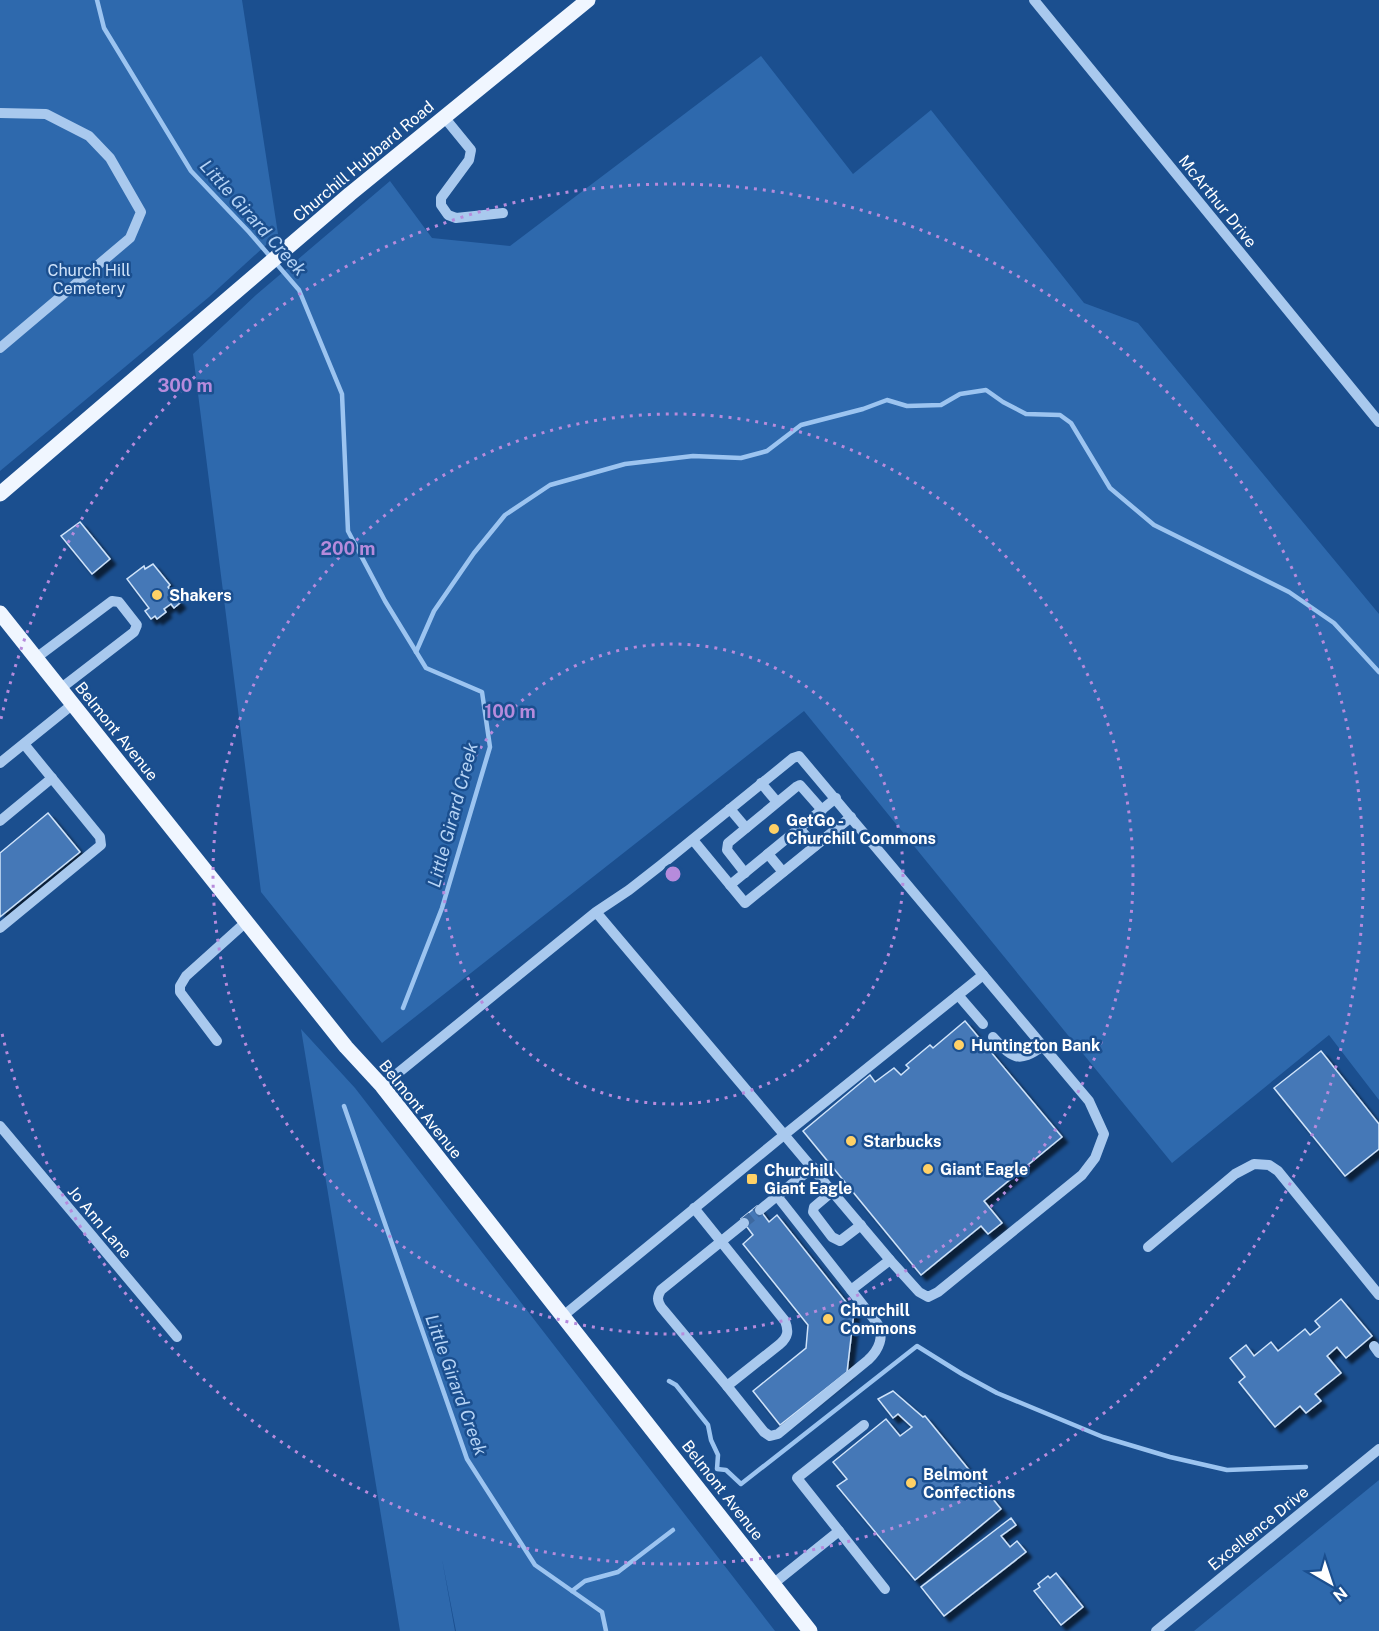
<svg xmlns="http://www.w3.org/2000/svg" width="1379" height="1631" viewBox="0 0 1379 1631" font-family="'Public Sans',sans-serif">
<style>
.green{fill:#2e69ad}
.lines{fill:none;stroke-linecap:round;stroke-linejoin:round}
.stream{stroke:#9cc4f0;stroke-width:4.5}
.building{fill:#4478b7;stroke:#cfe3fa;stroke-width:1.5;filter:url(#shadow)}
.minor-tunnel{stroke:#3d69a0;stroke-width:10;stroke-dasharray:10 5;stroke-linecap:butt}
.minor{stroke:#a9c9ee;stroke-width:10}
.major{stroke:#f0f6ff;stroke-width:15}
.ring{fill:none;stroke:#b68bdc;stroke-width:3;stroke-dasharray:3 6}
.poi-dot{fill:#ffd166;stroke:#1b4f8f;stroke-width:2}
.labels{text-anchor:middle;stroke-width:5;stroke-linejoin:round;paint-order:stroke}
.street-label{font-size:16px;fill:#fff;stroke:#1b4f8f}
.park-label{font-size:16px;fill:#cfe3fa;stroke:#1b4f8f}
.poi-label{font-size:16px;font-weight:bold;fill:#fff;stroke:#1b4f8f;text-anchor:start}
.water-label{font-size:18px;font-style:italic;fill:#b5d3f5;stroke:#1b4f8f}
.centre{fill:#b68bdc;stroke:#1b4f8f;stroke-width:3}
.ring-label{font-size:18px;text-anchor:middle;font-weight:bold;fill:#b68bdc;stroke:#1b4f8f;stroke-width:5;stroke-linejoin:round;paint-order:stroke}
</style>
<defs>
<filter id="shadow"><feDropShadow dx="5.5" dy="5.5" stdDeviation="1.5" flood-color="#0009"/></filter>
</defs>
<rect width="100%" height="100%" fill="#1b4f8f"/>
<g class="green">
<polygon points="0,0 242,0 278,234 209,297 0,471"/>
<polygon points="761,56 853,174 931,110 1084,303 1138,323 1379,614 1379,1100 1329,1035 1172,1163 804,711 382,1043 261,892 193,354 256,295 390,181 432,238 510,246"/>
<polygon points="301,1029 355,1088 775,1631 456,1631 442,1559 455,1631 400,1631"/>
<polygon points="1379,1480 1379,1631 1194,1631"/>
</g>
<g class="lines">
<g class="stream">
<polyline points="97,0 104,28 191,171 249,232 299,290 342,394 348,531 385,601 426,668 482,692 490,747 442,908 403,1008"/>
<polyline points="416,652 434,611 474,553 505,515 550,485 625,464 693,456 741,458 767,451 801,425 863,409 887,400 907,406 941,405 960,394 986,390 1003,402 1026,414 1060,415 1071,423 1110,488 1154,525 1289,592 1334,623 1379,672"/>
<polyline points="344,1106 467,1459 535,1565 602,1612 606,1631"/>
<polyline points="669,1381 676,1385 708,1425 711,1440 718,1455 717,1469 726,1470 741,1484 917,1346 962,1374 997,1393 1103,1437 1170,1457 1227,1470 1306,1467"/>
<polyline points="572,1591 585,1581 618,1572 673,1530"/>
</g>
</g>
<g class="building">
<polygon points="80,522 110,559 92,574 61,536"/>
<polygon points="153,564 170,585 168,587 180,603 174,608 171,604 164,609 166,612 157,619 155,616 151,619 145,611 149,608 127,579 144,566 145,569"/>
<polygon points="48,813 80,852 0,917 0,853"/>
<polygon points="965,1021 1062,1137 984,1201 1002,1223 988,1234 981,1226 921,1275 803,1131 870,1075 875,1082 894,1068 901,1075 909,1068 906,1065 930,1045 933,1048"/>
<polygon points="1321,1051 1379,1124 1379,1149 1345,1176 1274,1088"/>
<polygon points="757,1206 769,1222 777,1215 854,1312 847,1372 780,1425 753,1391 806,1348 808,1325 743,1244 753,1235 741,1219"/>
<polygon points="1341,1299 1372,1336 1346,1358 1337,1347 1327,1356 1341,1373 1315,1394 1321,1401 1306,1413 1300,1406 1275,1427 1239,1382 1245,1377 1230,1358 1246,1345 1254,1356 1271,1342 1278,1351 1305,1329 1310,1335 1320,1327 1315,1321"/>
<polygon points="893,1391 923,1417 925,1416 1001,1509 915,1580 837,1486 847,1479 833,1462 886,1419 900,1436 912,1427 898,1414 893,1418 878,1399"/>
<polygon points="1011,1518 1016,1525 1001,1536 1010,1547 1017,1541 1026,1552 944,1616 921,1587"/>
<polygon points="1056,1573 1083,1607 1061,1625 1034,1591 1040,1587 1038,1584 1048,1576 1050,1578"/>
</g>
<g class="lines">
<polyline class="minor-tunnel" points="744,1223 760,1210"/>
<g class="minor">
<polyline points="1034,0 1379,422"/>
<polyline points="0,113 46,114 89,136 110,158 141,212 130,238 0,348"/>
<polyline points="444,117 471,150 469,160 441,198 441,205 448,215 456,218 503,213"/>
<polyline points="36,658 112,601 119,602 137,625 134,632 60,689"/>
<polyline points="0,763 73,704"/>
<polyline points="761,783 777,802"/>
<polyline points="730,809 746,828"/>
<polyline points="0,821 52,778"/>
<polyline points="799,828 815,846"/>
<polyline points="693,840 745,903 851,817"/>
<polyline points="768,854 783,872"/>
<polyline points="745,873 727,850 728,843 796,787 800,785 822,810"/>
<polyline points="730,885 836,798"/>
<polyline points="0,928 101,845 100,837 24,744"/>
<polyline points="958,995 983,1024"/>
<path d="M993 1037C1012 1058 1018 1064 1043 1046"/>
<polyline points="217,1041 180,992 180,986 186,976 246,922"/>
<polyline points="382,1086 596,912 629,890 661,865 793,758 799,756 1089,1101 1104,1134 1095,1158 1082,1175 938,1292 928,1297 919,1292 890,1260 596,912"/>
<polyline points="0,1126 177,1337"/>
<polyline points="833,1191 814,1207 813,1212 832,1237 840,1241 861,1225"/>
<path d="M694 1208 785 1321C789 1331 788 1337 780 1344L727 1386 764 1432 770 1436 778 1434 868 1360C879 1350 885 1336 877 1323L777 1196 813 1167"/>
<polyline points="760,1210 777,1196"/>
<polyline points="1148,1247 1235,1174 1254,1164 1269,1165 1278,1171 1379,1295"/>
<polyline points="851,1290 890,1260"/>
<polyline points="563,1316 784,1135 983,975"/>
<polyline points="1374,1346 1379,1353"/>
<path d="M727 1386 661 1307C657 1300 657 1297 661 1290L744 1223"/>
<polyline points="864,1425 797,1478 885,1589"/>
<polyline points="773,1584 839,1531"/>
<polyline points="1156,1631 1379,1449"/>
</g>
<g class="major">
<polyline points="0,494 350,194 588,0"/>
<polyline points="0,613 346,1047 382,1086 810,1631"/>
</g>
</g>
<g class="ring">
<circle cx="673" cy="874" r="230"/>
<circle cx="673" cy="874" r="460"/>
<path d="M1 719A690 690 0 1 1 1 1029"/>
</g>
<g class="poi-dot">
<circle cx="157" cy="595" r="6"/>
<circle cx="774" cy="829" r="6"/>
<circle cx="959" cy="1045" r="6"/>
<circle cx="851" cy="1141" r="6"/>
<circle cx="928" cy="1169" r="6"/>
<rect x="746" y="1173" width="12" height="12" rx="3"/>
<circle cx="828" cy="1319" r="6"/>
<circle cx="911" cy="1483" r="6"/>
</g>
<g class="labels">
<g class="street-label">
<text transform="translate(363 161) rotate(-40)" y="6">Churchill Hubbard Road</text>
<text transform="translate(1218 201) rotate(51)" y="6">McArthur Drive</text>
<text transform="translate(117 731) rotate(51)" y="6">Belmont Avenue</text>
<text transform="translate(421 1109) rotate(51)" y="6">Belmont Avenue</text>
<text transform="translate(100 1222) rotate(50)" y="6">Jo Ann Lane</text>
<text transform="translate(723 1490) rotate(52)" y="6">Belmont Avenue</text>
<text transform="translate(1258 1528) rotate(-39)" y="6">Excellence Drive</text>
</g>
<g class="park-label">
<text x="89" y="276">Church Hill<tspan x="89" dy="18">Cemetery</tspan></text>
</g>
<g class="poi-label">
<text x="169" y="601">Shakers</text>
<text x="786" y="826">GetGo -<tspan x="786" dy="18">Churchill Commons</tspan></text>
<text x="971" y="1051">Huntington Bank</text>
<text x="863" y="1147">Starbucks</text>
<text x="940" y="1175">Giant Eagle</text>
<text x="764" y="1176">Churchill<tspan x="764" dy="18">Giant Eagle</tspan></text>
<text x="840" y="1316">Churchill<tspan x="840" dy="18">Commons</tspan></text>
<text x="923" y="1480">Belmont<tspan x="923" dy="18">Confections</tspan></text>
</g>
<g class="water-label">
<text transform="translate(253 218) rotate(48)" y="6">Little Girard Creek</text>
<text transform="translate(453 815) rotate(-75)" y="6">Little Girard Creek</text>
<text transform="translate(456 1385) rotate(70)" y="6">Little Girard Creek</text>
</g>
</g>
<circle cx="673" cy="874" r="9" class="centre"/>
<g class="ring-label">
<text x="185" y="392">300 m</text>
<text x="348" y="555">200 m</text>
<text x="510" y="718">100 m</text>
</g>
<g transform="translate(1331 1583) rotate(141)" stroke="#1b4f8f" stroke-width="4.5" paint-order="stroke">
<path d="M0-4.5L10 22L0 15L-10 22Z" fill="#ffffff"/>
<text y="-9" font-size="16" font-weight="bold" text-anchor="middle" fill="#ffffff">N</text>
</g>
</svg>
